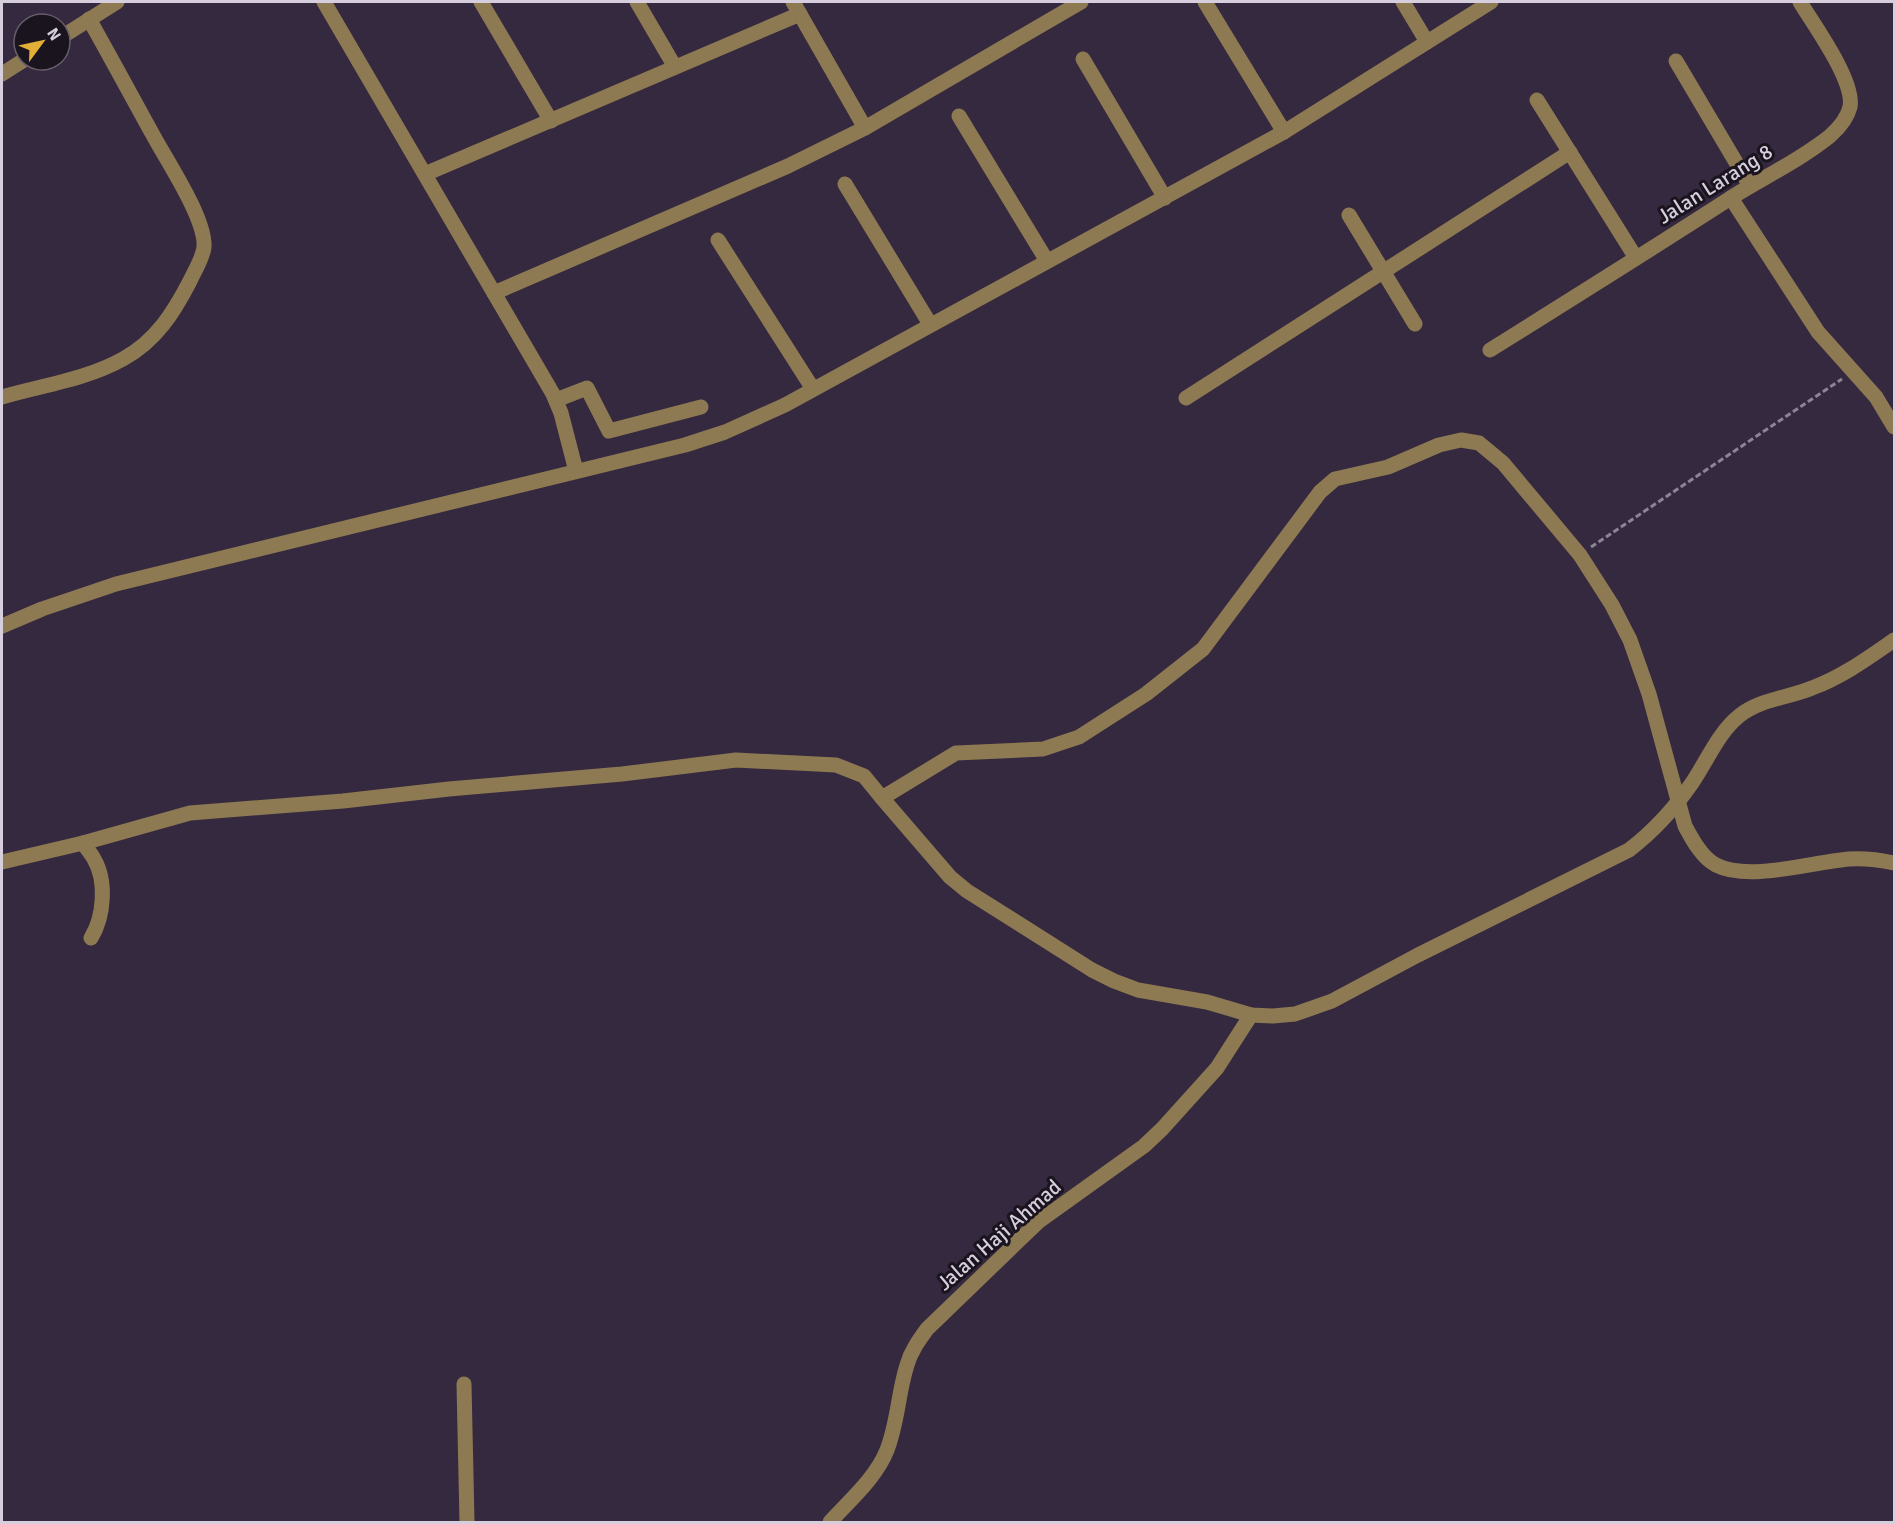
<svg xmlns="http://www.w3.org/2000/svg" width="1896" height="1524" viewBox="0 0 1896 1524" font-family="Signika,sans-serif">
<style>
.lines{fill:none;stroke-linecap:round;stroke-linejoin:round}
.path{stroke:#8d8496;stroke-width:3;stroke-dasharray:6 3;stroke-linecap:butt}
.minor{stroke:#8e7a52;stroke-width:15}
.labels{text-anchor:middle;stroke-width:6;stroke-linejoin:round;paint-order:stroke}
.street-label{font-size:21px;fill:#d6cedd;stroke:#1a141e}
</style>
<rect width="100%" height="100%" fill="#35293f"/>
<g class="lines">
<polyline class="path" points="1591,547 1842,379"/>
<g class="minor">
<polyline points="324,2 553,394 561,413 576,471"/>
<polyline points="481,2 551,121"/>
<polyline points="637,2 675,67"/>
<polyline points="793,2 865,128"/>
<polyline points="1205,2 1284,132"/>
<polyline points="1403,2 1427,42"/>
<polyline points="60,38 117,2"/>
<polyline points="1083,59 1165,198"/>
<polyline points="1676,61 1750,186"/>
<polyline points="2,74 24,60"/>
<polyline points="1537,100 1636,258"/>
<polyline points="959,116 1047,261"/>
<polyline points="425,174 800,14"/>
<polyline points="845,184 930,324"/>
<polyline points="1731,198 1818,332 1876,397 1894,427"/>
<polyline points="1349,215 1415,324"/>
<polyline points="718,240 813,389"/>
<polyline points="494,293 788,166 865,128 1081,2"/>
<path d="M1490 350C1570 300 1650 250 1729 199 1762 178 1799 161 1830 136 1839 128 1847 119 1850 107 1855 81 1814 25 1800 2"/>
<path d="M2 397C43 385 85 380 123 359 156 341 174 312 190 281 195 270 203 258 204 247 206 219 167 161 153 135 132 97 111 58 89 19"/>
<polyline points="1186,398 1570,152"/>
<polyline points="556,400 587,388 609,431 701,407"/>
<polyline points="2,626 42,609 116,584 685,445 725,432 785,405 1284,132 1491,2"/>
<path d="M882 798 950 877 967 891 1092 970 1114 981 1138 990 1207 1002 1251 1015 1273 1016 1295 1014 1332 1001 1418 955 1629 850C1655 830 1674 809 1692 783 1707 761 1718 733 1739 716 1760 699 1788 698 1812 688 1842 677 1868 658 1894 640"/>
<path d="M83 843C86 848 91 853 94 859 107 881 104 917 91 938"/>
<path d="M2 862 83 843 190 813 343 801 449 789 622 774 736 760 836 765 864 776 882 798 956 753 1043 749 1079 737 1146 694 1203 649 1320 492 1335 479 1388 467 1439 445 1461 440 1479 443 1503 463 1580 555 1612 605 1630 640 1649 694 1685 826C1692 839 1702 858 1716 865 1749 882 1812 862 1849 859 1864 858 1880 860 1894 863"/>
<polyline points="464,1384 467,1522"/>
<path d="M830 1522C849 1501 876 1478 887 1450 898 1422 898 1393 907 1365 911 1351 919 1340 927 1329L1038 1222 1144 1146 1162 1129 1217 1068 1251 1015"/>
</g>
</g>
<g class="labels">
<g class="street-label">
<text transform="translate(1715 184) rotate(-32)" y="7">Jalan Larang 8</text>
<text transform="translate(999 1235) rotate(-41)" y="7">Jalan Haji Ahmad</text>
</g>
</g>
<rect width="1896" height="1524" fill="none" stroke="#d6cedd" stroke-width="6"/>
<g transform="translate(42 42) rotate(57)"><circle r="28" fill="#1a141e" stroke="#655e6a" stroke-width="1.5"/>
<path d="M0-4.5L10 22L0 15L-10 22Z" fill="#e3ae35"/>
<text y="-9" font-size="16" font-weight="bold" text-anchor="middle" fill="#d6cedd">N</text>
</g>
</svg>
